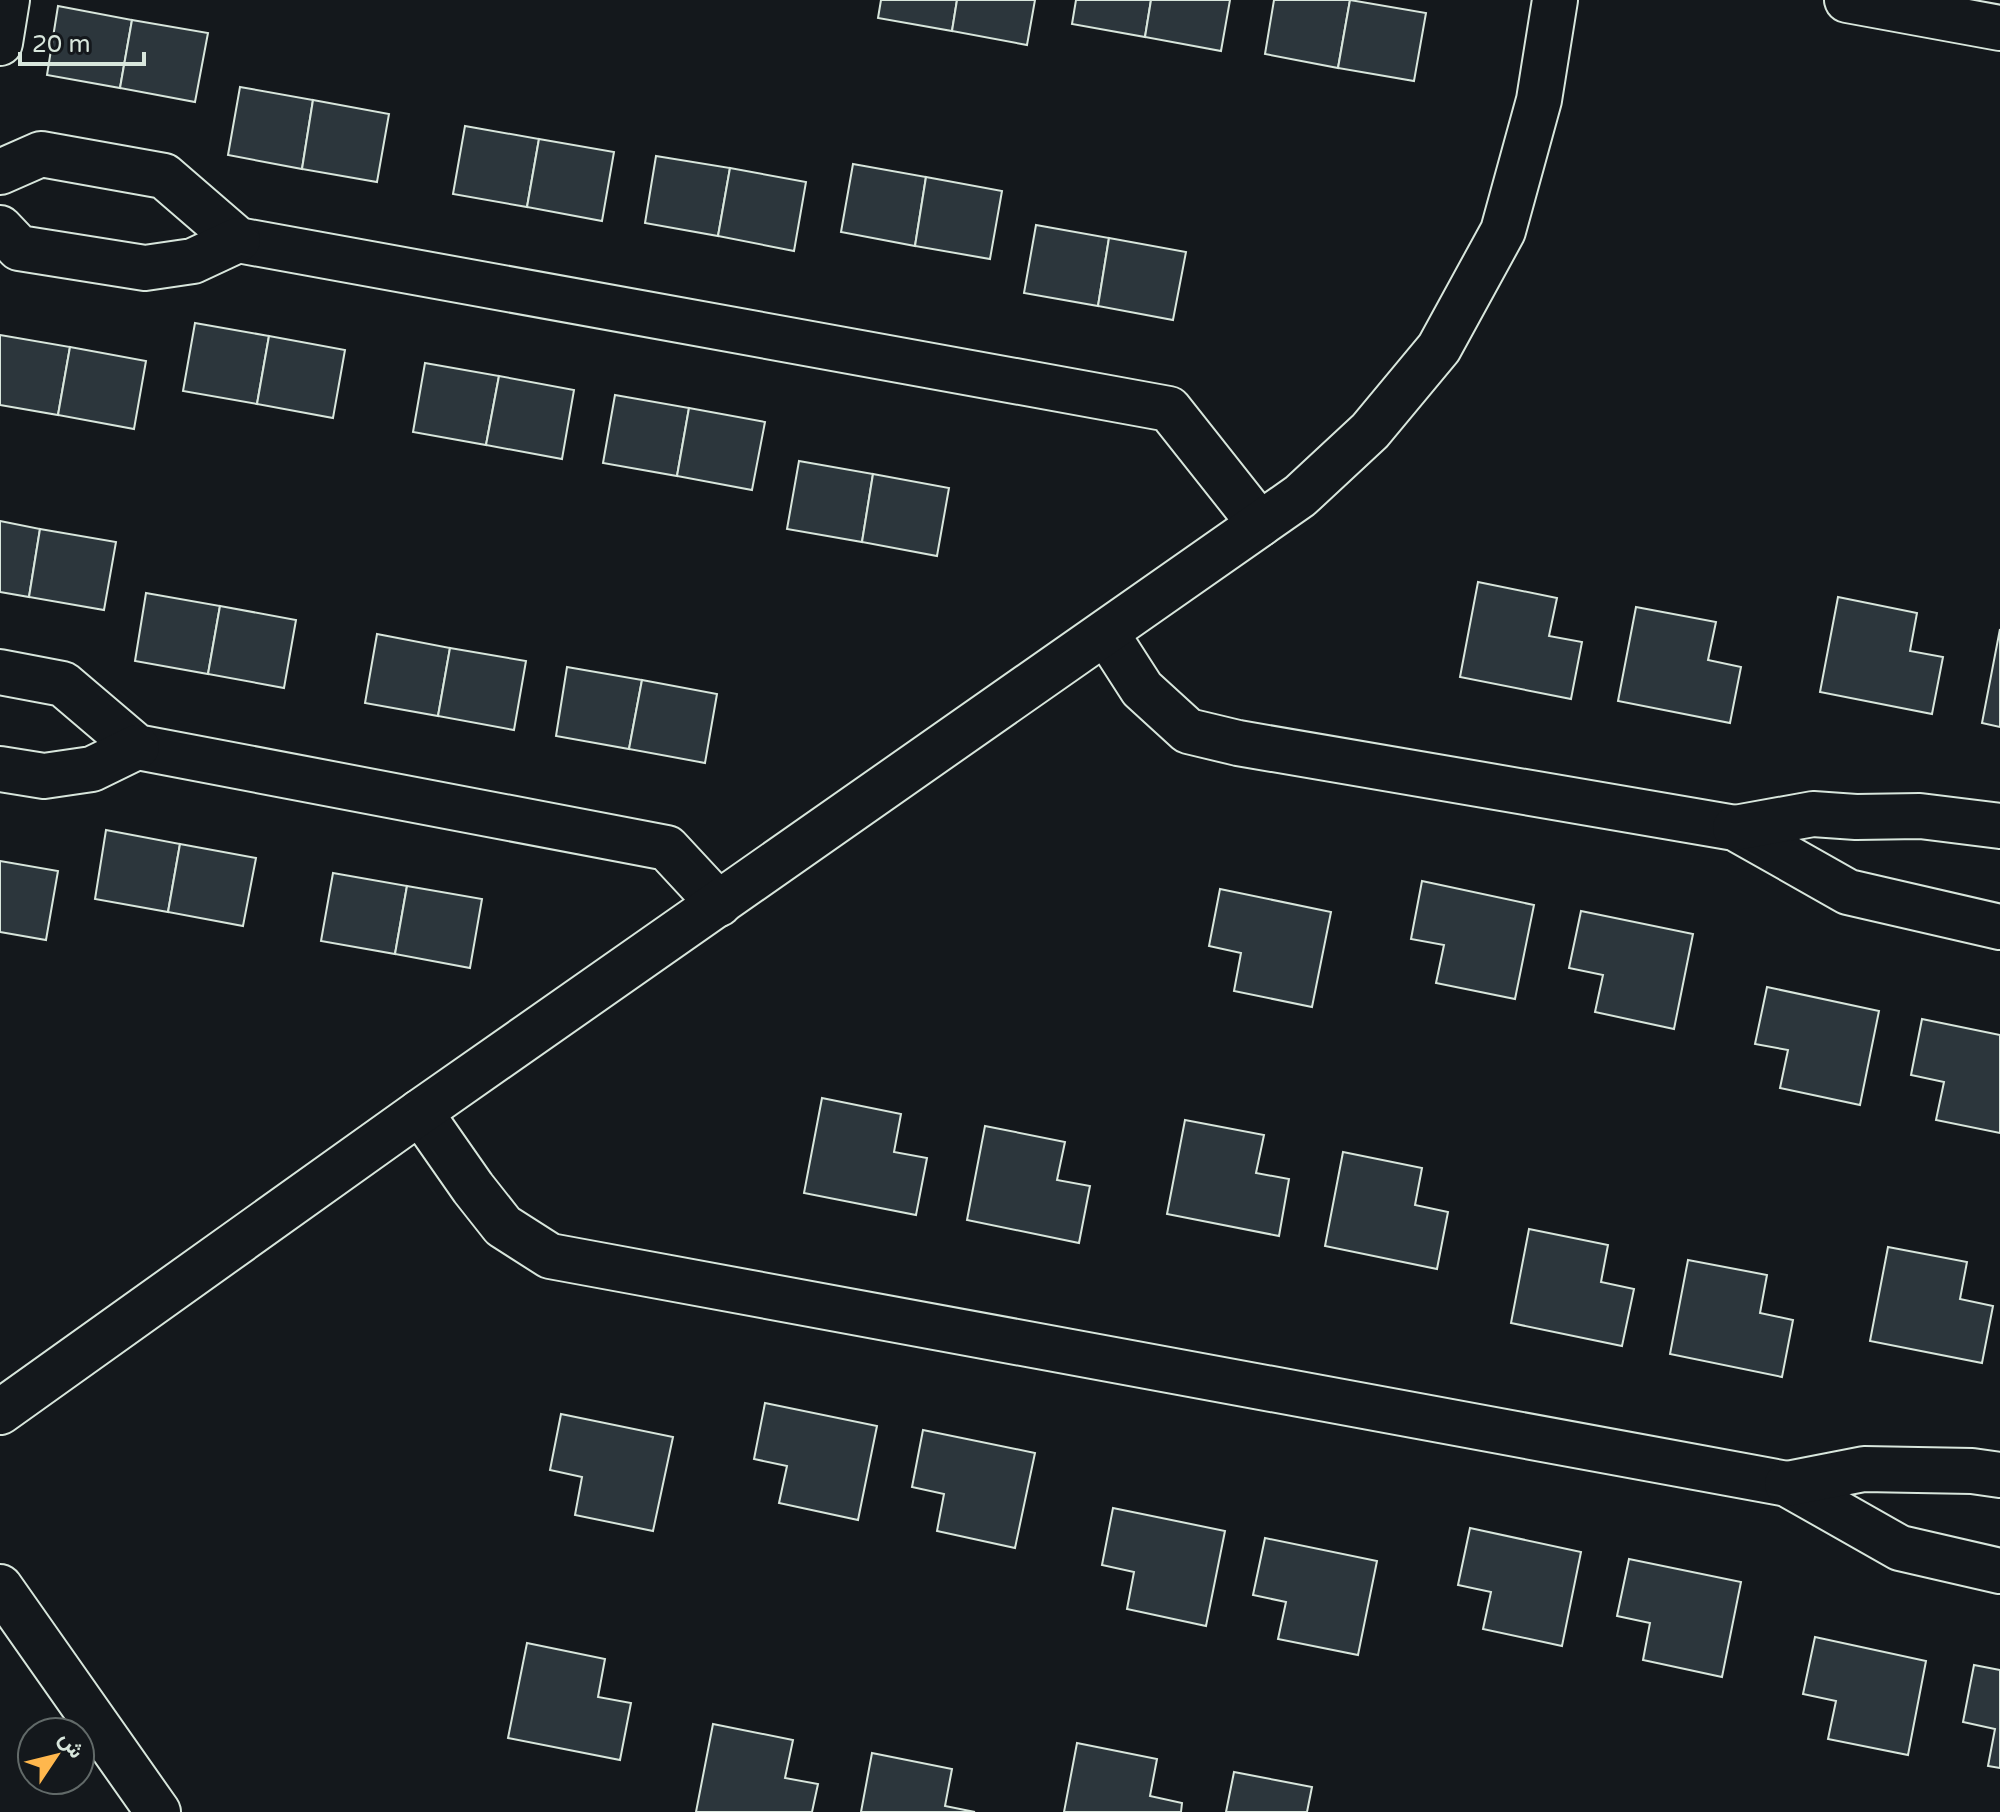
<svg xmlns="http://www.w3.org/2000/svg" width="2000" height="1812" viewBox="0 0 2000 1812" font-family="'Varela Round',Vazirmatn,sans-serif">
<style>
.building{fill:#2c363c;stroke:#d8e6dc;stroke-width:2}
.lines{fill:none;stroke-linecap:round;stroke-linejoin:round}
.minor-casing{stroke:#d8e6dc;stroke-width:48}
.minor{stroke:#14181c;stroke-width:44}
</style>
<rect width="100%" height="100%" fill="#14181c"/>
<g class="building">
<polygon points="881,0 957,0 952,31 878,18"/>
<polygon points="957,0 1035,0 1027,45 952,31"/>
<polygon points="1076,0 1151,0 1145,37 1072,24"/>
<polygon points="1151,0 1230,0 1221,51 1145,37"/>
<polygon points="1274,0 1350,0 1338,68 1265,54"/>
<polygon points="1350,0 1426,13 1414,81 1338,68"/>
<polygon points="58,6 132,20 120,88 47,75"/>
<polygon points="132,20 208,33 195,102 120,88"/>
<polygon points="240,87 313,100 302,169 228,155"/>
<polygon points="313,100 389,114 377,182 302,169"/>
<polygon points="465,126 539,139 527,207 453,194"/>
<polygon points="539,139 614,152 602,221 527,207"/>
<polygon points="656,156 730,168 718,236 645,223"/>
<polygon points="853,164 926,177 915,246 841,232"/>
<polygon points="730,168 806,182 794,251 718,236"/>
<polygon points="926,177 1002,191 990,259 915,246"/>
<polygon points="1036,225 1109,238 1098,306 1024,293"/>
<polygon points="1109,238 1186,252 1173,320 1098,306"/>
<polygon points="195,323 269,336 257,404 183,391"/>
<polygon points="0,335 70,347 58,415 0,405"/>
<polygon points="269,336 345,350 333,418 257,404"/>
<polygon points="70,347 146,361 134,429 58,415"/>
<polygon points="425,363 499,376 486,445 413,432"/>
<polygon points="499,376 574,390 562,459 486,445"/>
<polygon points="615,395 689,408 677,476 603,463"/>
<polygon points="689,408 765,422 752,490 677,476"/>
<polygon points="799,461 873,474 862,542 787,529"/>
<polygon points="873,474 949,488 937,556 862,542"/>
<polygon points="0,521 40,529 29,597 0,592"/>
<polygon points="40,529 116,542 104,610 29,597"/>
<polygon points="1478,582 1557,598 1549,636 1582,642 1571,699 1460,677"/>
<polygon points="146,593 220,606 208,674 135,661"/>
<polygon points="1838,597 1917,613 1910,651 1943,657 1932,714 1820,692"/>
<polygon points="220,606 296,620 284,688 208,674"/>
<polygon points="1636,607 1716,622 1708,660 1741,667 1730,723 1618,701"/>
<polygon points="2000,629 2000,727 1982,723"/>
<polygon points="377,634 450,648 438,716 365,703"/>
<polygon points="450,648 526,661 514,730 438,716"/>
<polygon points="567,667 642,680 629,749 556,736"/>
<polygon points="642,680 717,694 705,763 629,749"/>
<polygon points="106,830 180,844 168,912 95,899"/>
<polygon points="180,844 256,858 243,926 168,912"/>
<polygon points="0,861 58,871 46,940 0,932"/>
<polygon points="333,873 407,886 395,954 321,941"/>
<polygon points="1422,881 1534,905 1515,999 1436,983 1444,945 1411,939"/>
<polygon points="407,886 482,899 470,968 395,954"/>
<polygon points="1220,889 1331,912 1312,1007 1234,991 1241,953 1209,946"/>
<polygon points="1581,911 1693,934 1674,1029 1595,1012 1603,975 1569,968"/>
<polygon points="1767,987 1879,1011 1860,1105 1780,1088 1788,1050 1755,1044"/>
<polygon points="1922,1019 2000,1035 2000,1133 1936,1120 1944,1082 1911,1075"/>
<polygon points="822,1098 901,1114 894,1152 927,1158 916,1215 804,1193"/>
<polygon points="1185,1120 1264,1135 1256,1173 1289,1179 1279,1236 1167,1214"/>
<polygon points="985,1126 1065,1142 1057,1180 1090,1186 1079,1243 967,1220"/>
<polygon points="1343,1152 1422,1168 1415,1205 1448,1212 1437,1269 1325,1246"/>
<polygon points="1529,1229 1608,1245 1601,1282 1634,1289 1622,1346 1511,1323"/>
<polygon points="1888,1247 1967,1262 1960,1299 1993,1306 1982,1363 1870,1341"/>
<polygon points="1688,1260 1767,1275 1760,1313 1793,1320 1782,1377 1670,1354"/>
<polygon points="765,1403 877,1426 858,1520 779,1503 787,1466 754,1459"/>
<polygon points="561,1414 673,1437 653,1531 575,1515 582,1477 550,1470"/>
<polygon points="923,1430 1035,1453 1015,1548 937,1531 944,1494 912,1487"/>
<polygon points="1113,1508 1225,1531 1206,1626 1127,1609 1134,1572 1102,1565"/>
<polygon points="1470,1528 1581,1552 1562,1646 1483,1629 1491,1592 1458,1585"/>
<polygon points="1265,1538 1377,1561 1358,1655 1278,1639 1286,1602 1253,1595"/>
<polygon points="1629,1559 1741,1582 1722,1677 1643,1660 1650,1623 1617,1616"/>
<polygon points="1815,1637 1926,1661 1908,1755 1828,1739 1836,1701 1803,1694"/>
<polygon points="527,1643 605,1659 598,1697 631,1703 620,1760 508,1738"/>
<polygon points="1974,1665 2000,1670 2000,1768 1988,1766 1995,1729 1963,1722"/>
<polygon points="713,1724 793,1740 785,1778 818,1784 812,1812 696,1812"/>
<polygon points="1077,1743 1157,1759 1150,1796 1182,1803 1181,1812 1064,1812"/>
<polygon points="872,1753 952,1769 945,1806 975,1812 861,1812"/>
<polygon points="1234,1772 1312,1787 1307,1812 1226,1812"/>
</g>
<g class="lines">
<g class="minor-casing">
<g id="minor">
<polyline points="1847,0 2000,28"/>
<polyline points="0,43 7,0"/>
<polyline points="0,172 41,154 164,176 238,240 1169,409 1260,524"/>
<polyline points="0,228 19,248 145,268 193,261 238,240"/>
<polyline points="1106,633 1142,689 1188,731 1238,743 1735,828 1848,892 2000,927"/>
<polyline points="0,672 63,684 137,747 667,848 719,904"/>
<polyline points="0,769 44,776 92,769 137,747"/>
<polyline points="1735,828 1813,814 1856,817 1920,816 2000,826"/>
<polyline points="420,1112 473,1188 503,1226 550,1256 1787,1484 1900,1548 2000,1571"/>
<polyline points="0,1412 420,1112 1300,496 1370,431 1439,348 1503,231 1539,100 1555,0"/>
<polyline points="1787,1484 1864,1469 1972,1471 2000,1475"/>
<polyline points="0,1587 158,1812"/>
</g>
</g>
<use href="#minor" class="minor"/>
</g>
<g transform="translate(56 1756) rotate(55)"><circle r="38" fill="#14181c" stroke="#626a69" stroke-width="2"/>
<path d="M0-6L14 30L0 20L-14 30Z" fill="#ffb74d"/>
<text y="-12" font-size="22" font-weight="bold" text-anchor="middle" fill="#d8e6dc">ش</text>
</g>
<path d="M20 52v12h124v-12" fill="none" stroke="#d8e6dc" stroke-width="4"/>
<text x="32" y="52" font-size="24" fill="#d8e6dc" stroke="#14181c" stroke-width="6" paint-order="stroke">20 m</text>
</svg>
